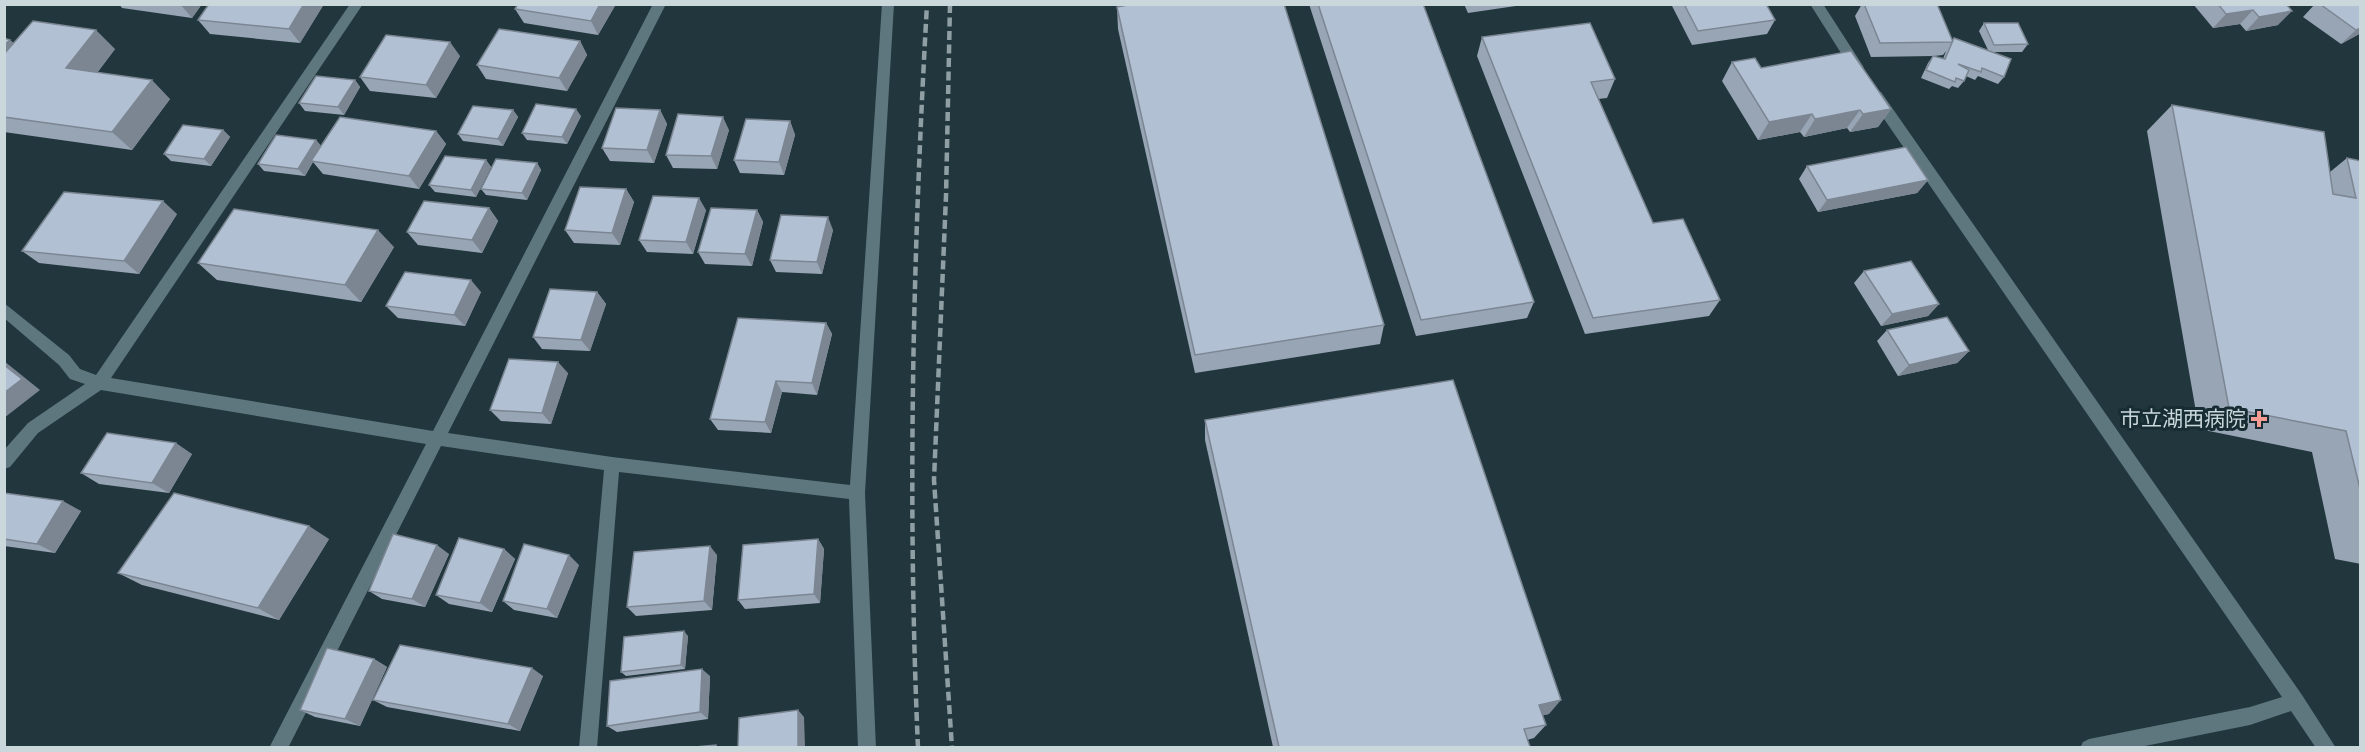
<svg xmlns="http://www.w3.org/2000/svg" width="2365" height="752" viewBox="0 0 2365 752" font-family="Ubuntu,'Noto Sans JP',sans-serif">
<style>
.lines{fill:none;stroke-linecap:round;stroke-linejoin:round}
.minor{fill:#5e767d;fill-rule:evenodd}
.rail{stroke:#8f9fa4;stroke-width:4.5;stroke-dasharray:9 4.5;stroke-linecap:butt}
.wall{fill:#98a5b5;fill-rule:evenodd}
.shaded-wall{fill:#7c8693}
.building{fill:#b1c0d2;stroke:#7c8693;stroke-width:1.5}
.poi-dot{fill:#f59c94;stroke:#172d33;stroke-width:2}
.labels{text-anchor:middle;stroke-width:6;stroke-linejoin:round;paint-order:stroke}
.poi-label{font-size:21px;fill:#cad7db;stroke:#172d33;text-anchor:end}
</style>
<rect width="100%" height="100%" fill="#21373d"/>
<g class="lines">
<g class="minor">
<polygon points="350,4 363,4 111,378 433,431 653,4 666,4 448,433 612,457 850,485 882,4 894,4 865,493 876,748 858,748 849,499 619,472 597,748 579,748 604,470 441,446 288,748 269,748 426,444 101,390 38,433 10,467 4,469 4,450 28,423 85,384 70,379 59,365 4,318 4,303 69,355 80,369 96,375"/>
<polygon points="1810,4 1823,4 1863,66 1864,69 1863,72 1853,72"/>
<polygon points="1876,91 1881,92 2302,695 2336,748 2316,748 2291,711 2250,725 2135,748 2080,748 2083,742 2089,739 2250,707 2282,697 1871,100 1869,96 1871,92"/>
</g>
<g class="rail">
<polyline points="950,4 946,196 934,480 952,748"/>
<path d="M918 748C907 500 913 252 927 4"/>
</g>
</g>
<g class="wall">
<polygon points="119,4 202,4 192,18 122,8"/>
<polygon points="324,4 300,43 210,34 198,20"/>
<polygon points="616,4 598,35 524,23 515,9"/>
<polygon points="1309,4 1423,4 1534,302 1527,318 1416,336"/>
<polygon points="1464,4 1529,4 1468,13"/>
<polygon points="1671,4 1766,4 1775,20 1767,34 1692,45"/>
<path d="M1862 4H1937L1952 40 1954 38 1988 50 1979 31 1984 23 2028 44 2022 52H1993L2004 77 1998 84 1978 76 1975 80 1966 76 1964 81 1958 88 1952 86 1949 89 1921 78 1928 63 1933 56 1871 57 1855 16ZM1946 51 1943 59 1934 56 1943 55Z"/>
<polygon points="2193,4 2286,4 2278,25 2246,31 2240,24 2213,28"/>
<polygon points="2315,4 2361,4 2361,33 2341,44 2303,17"/>
<polygon points="1117,7 1384,325 1380,344 1195,373 1118,29"/>
<polygon points="1482,37 1615,79 1607,98 1598,99 1653,223 1720,300 1709,316 1585,334 1477,56"/>
<polygon points="4,38 14,43 115,49 97,73 170,99 132,150 4,132"/>
<polygon points="580,41 587,55 567,91 486,79 477,65"/>
<polygon points="460,56 436,98 370,91 360,77"/>
<polygon points="1732,62 1761,68 1891,109 1878,127 1850,132 1847,128 1804,137 1800,132 1758,140 1722,81"/>
<polygon points="355,80 360,87 344,115 305,111 299,103"/>
<polygon points="2172,105 2330,172 2347,158 2361,161 2361,564 2335,559 2312,452 2199,429 2147,131"/>
<polygon points="513,110 518,117 503,146 463,141 458,134"/>
<polygon points="660,110 667,124 654,163 610,161 602,148"/>
<polygon points="581,116 567,144 527,140 522,133"/>
<polygon points="790,121 795,135 784,175 740,173 734,160"/>
<polygon points="223,130 230,137 211,166 171,161 164,154"/>
<polygon points="729,130 717,169 673,168 666,155"/>
<polygon points="436,131 446,144 419,189 323,174 313,162 305,176 264,171 258,164 316,140 321,146"/>
<polygon points="486,160 491,167 476,197 435,192 429,185"/>
<polygon points="537,163 541,170 527,200 486,195 481,189"/>
<polygon points="1807,166 1928,180 1917,193 1818,212 1799,179"/>
<polygon points="626,189 634,202 620,245 574,243 565,230"/>
<polygon points="489,208 498,221 482,253 418,245 407,232"/>
<polygon points="706,210 693,254 647,252 639,240"/>
<polygon points="757,210 763,222 752,266 705,264 698,252"/>
<polygon points="177,214 139,274 39,263 22,251"/>
<polygon points="833,230 822,274 776,272 770,260"/>
<polygon points="394,247 361,302 217,280 198,263"/>
<polygon points="1864,271 1939,304 1928,316 1881,326 1854,283"/>
<polygon points="481,292 465,326 398,318 386,306"/>
<polygon points="597,292 606,304 590,351 542,349 533,337"/>
<polygon points="826,323 832,334 817,395 782,392 771,433 718,430 710,419"/>
<polygon points="1887,330 1969,351 1957,363 1898,376 1877,341"/>
<polygon points="568,373 551,424 501,421 490,410"/>
<polygon points="1205,420 1549,714 1542,715 1546,725 1534,738 1527,740 1530,747 1273,747 1205,440"/>
<polygon points="192,454 169,493 99,484 81,473"/>
<polygon points="4,493 81,511 55,553 4,546"/>
<polygon points="329,539 279,620 142,585 118,573"/>
<polygon points="818,539 824,549 820,603 745,609 738,600"/>
<polygon points="504,549 515,559 492,612 449,604 436,595"/>
<polygon points="449,554 425,607 382,599 369,591"/>
<polygon points="717,555 712,610 636,616 627,607"/>
<polygon points="579,565 557,618 514,610 503,601"/>
<polygon points="688,636 685,669 626,676 621,672"/>
<polygon points="374,659 387,667 360,726 315,717 300,710"/>
<polygon points="543,676 520,731 387,707 373,700"/>
<polygon points="710,676 708,719 617,732 607,726"/>
</g>
<g class="shaded-wall">
<polygon points="180,4 202,4 192,18"/>
<polygon points="304,4 324,4 300,43 289,29"/>
<polygon points="600,4 616,4 598,35 591,21"/>
<polygon points="2253,10 2240,24 2213,28 2226,14"/>
<polygon points="2292,11 2278,25 2246,31 2259,17"/>
<polygon points="2361,28 2361,33 2341,44 2356,30"/>
<polygon points="96,30 115,49 86,87 66,68"/>
<polygon points="10,40 19,47 4,61 4,45"/>
<polygon points="580,41 587,55 567,91 559,78"/>
<polygon points="450,42 460,56 436,98 426,85"/>
<polygon points="152,80 170,99 132,150 112,132"/>
<polygon points="355,80 360,87 344,115 338,107"/>
<polygon points="576,109 581,116 567,144 562,137"/>
<polygon points="1891,109 1878,127 1850,132 1863,114"/>
<polygon points="513,110 518,117 503,146 498,139"/>
<polygon points="660,110 667,124 654,163 647,150"/>
<polygon points="1860,110 1847,128 1804,137 1815,119"/>
<polygon points="1812,114 1800,132 1758,140 1769,122"/>
<polygon points="723,117 729,130 717,169 711,156"/>
<polygon points="790,121 795,135 784,175 779,162"/>
<polygon points="223,130 230,137 211,166 204,159"/>
<polygon points="436,131 446,144 419,189 409,176"/>
<polygon points="316,140 322,147 311,161 313,162 305,176 298,169"/>
<polygon points="486,160 491,167 476,197 471,190"/>
<polygon points="537,163 541,170 527,200 522,193"/>
<polygon points="1928,180 1917,193 1818,212 1827,200"/>
<polygon points="626,189 634,202 620,245 612,233"/>
<polygon points="699,198 706,210 693,254 686,242"/>
<polygon points="163,201 177,214 139,274 124,261"/>
<polygon points="489,208 498,221 482,253 472,240"/>
<polygon points="757,210 763,222 752,266 745,254"/>
<polygon points="828,217 833,230 822,274 817,262"/>
<polygon points="378,230 394,247 361,302 345,285"/>
<polygon points="471,280 481,292 465,326 454,315"/>
<polygon points="597,292 606,304 590,351 581,340"/>
<polygon points="1939,304 1928,316 1881,326 1892,314"/>
<polygon points="826,323 832,334 817,395 812,383"/>
<polygon points="1969,351 1957,363 1898,376 1909,365"/>
<polygon points="4,361 40,390 4,418"/>
<polygon points="558,362 568,373 551,424 542,413"/>
<polygon points="776,381 782,392 771,433 765,422"/>
<polygon points="176,443 192,454 169,493 152,483"/>
<polygon points="63,501 81,511 55,553 37,544"/>
<polygon points="309,526 329,539 279,620 258,608"/>
<polygon points="818,539 824,549 820,603 814,594"/>
<polygon points="437,545 449,554 425,607 412,599"/>
<polygon points="710,546 717,555 712,610 704,601"/>
<polygon points="504,549 515,559 492,612 480,603"/>
<polygon points="569,555 579,565 557,618 547,609"/>
<polygon points="684,631 688,636 685,669 681,665"/>
<polygon points="374,659 387,667 360,726 345,719"/>
<polygon points="532,668 543,676 520,731 508,724"/>
<polygon points="702,669 710,676 708,719 700,712"/>
<polygon points="1561,700 1549,714 1527,719 1539,705"/>
<polygon points="798,710 804,717 805,747 798,747"/>
</g>
<g class="building">
<polygon points="209,4 304,4 289,29 198,20"/>
<polygon points="518,4 600,4 591,21 515,9"/>
<polygon points="1133,4 1284,4 1384,325 1195,355 1117,7"/>
<polygon points="1318,4 1423,4 1534,302 1421,320"/>
<polygon points="1684,4 1766,4 1775,20 1698,31"/>
<polygon points="1864,4 1937,4 1953,42 1880,43"/>
<polygon points="2218,4 2286,4 2292,11 2259,17 2253,10 2226,14"/>
<polygon points="2320,4 2361,4 2361,28 2356,30"/>
<polygon points="33,21 96,30 66,68 152,80 112,132 4,117 4,54"/>
<polygon points="1590,23 1615,79 1591,82 1653,223 1683,219 1720,300 1593,318 1482,37"/>
<polygon points="1984,23 2018,23 2028,44 1994,45"/>
<polygon points="499,29 580,41 559,78 477,65"/>
<polygon points="386,35 450,42 426,85 360,77"/>
<polygon points="4,38 10,40 4,45"/>
<polygon points="1954,38 2011,59 2004,77 1982,68 1981,72 1958,64 1969,70 1964,81 1956,78 1955,82 1926,70 1933,56 1945,59"/>
<polygon points="1851,51 1891,109 1863,114 1860,110 1815,119 1812,114 1769,122 1732,62 1755,58 1761,68"/>
<polygon points="316,76 355,80 338,107 299,103"/>
<polygon points="536,104 576,109 562,137 522,133"/>
<polygon points="2172,105 2324,132 2333,194 2356,198 2347,158 2361,161 2361,493 2346,431 2229,408"/>
<polygon points="473,106 513,110 498,139 458,134"/>
<polygon points="616,108 660,110 647,150 602,148"/>
<polygon points="678,114 723,117 711,156 666,155"/>
<polygon points="340,117 436,131 409,176 311,161"/>
<polygon points="746,119 790,121 779,162 734,160"/>
<polygon points="183,125 223,130 204,159 164,154"/>
<polygon points="276,135 316,140 298,169 258,164"/>
<polygon points="1906,147 1928,180 1827,200 1807,166"/>
<polygon points="445,156 486,160 471,190 429,185"/>
<polygon points="496,159 537,163 522,193 481,189"/>
<polygon points="580,187 626,189 612,233 565,230"/>
<polygon points="64,192 163,201 124,261 22,251"/>
<polygon points="653,196 699,198 686,242 639,240"/>
<polygon points="424,201 489,208 472,240 407,232"/>
<polygon points="711,208 757,210 745,254 698,252"/>
<polygon points="234,209 378,230 345,285 198,263"/>
<polygon points="781,215 828,217 817,262 770,260"/>
<polygon points="1911,261 1939,304 1892,314 1864,271"/>
<polygon points="405,272 471,280 454,315 386,306"/>
<polygon points="550,289 597,292 581,340 533,337"/>
<polygon points="1947,317 1969,351 1909,365 1887,330"/>
<polygon points="738,318 826,323 812,383 776,381 765,422 710,419"/>
<polygon points="509,359 558,362 542,413 490,410"/>
<polygon points="4,365 22,379 4,393"/>
<polygon points="1453,380 1561,700 1539,705 1546,725 1524,729 1530,747 1279,747 1205,420"/>
<polygon points="107,433 176,443 152,483 81,473"/>
<polygon points="4,493 63,501 37,544 4,539"/>
<polygon points="174,493 309,526 258,608 118,573"/>
<polygon points="393,534 437,545 412,599 369,591"/>
<polygon points="459,538 504,549 480,603 436,595"/>
<polygon points="818,539 814,594 738,600 743,545"/>
<polygon points="524,544 569,555 547,609 503,601"/>
<polygon points="710,546 704,601 627,607 634,552"/>
<polygon points="684,631 681,665 621,672 624,637"/>
<polygon points="400,645 532,668 508,724 373,700"/>
<polygon points="327,648 374,659 345,719 300,710"/>
<polygon points="702,669 700,712 607,726 610,681"/>
<polygon points="798,710 798,747 738,747 739,718"/>
<polygon points="716,745 716,747 695,747"/>
</g>
<path class="poi-dot" d="M2256 410h6v6h6v6h-6v6h-6v-6h-6v-6h6z"/>
<g class="labels">
<g class="poi-label">
<text x="2246" y="426">市立湖西病院</text>
</g>
</g>
<rect width="2365" height="752" fill="none" stroke="#cad7db" stroke-width="12"/>
</svg>
